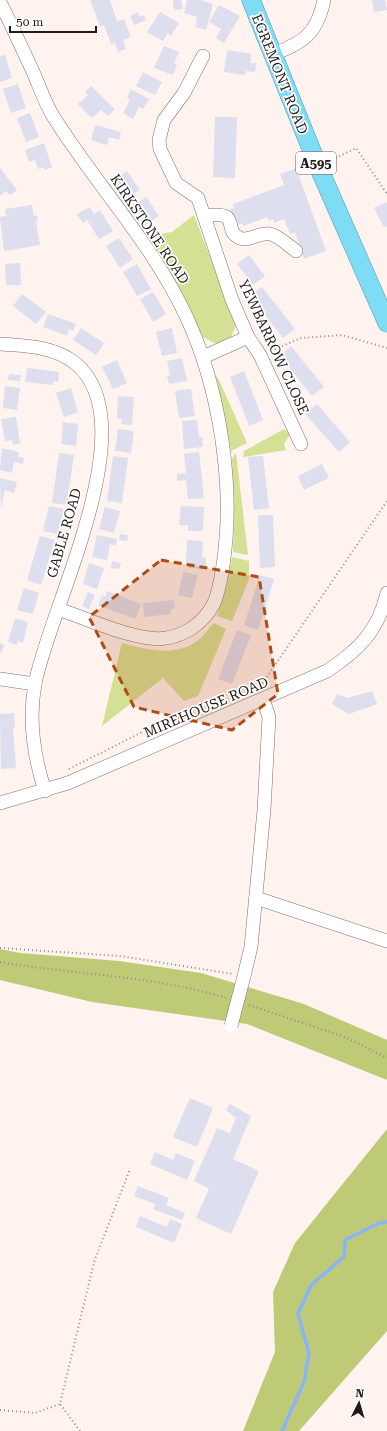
<svg xmlns="http://www.w3.org/2000/svg" width="387" height="1431" viewBox="0 0 387 1431" font-family="'Roboto Serif',serif">
<style>
.green{fill:#d4e094}
.forest{fill:#beca75}
.lines{fill:none;stroke-linecap:round;stroke-linejoin:round}
.stream{stroke:#89b4f9;stroke-width:3.5}
.building{fill:#dddeee}
.minor-casing{stroke:#80706b;stroke-width:14}
.highway-casing{stroke:#5d98a7;stroke-width:19}
.path{stroke:#968d8a;stroke-width:2;stroke-dasharray:1 3;stroke-linecap:butt}
.minor{stroke:#fff;stroke-width:13}
.highway{stroke:#7edcf4;stroke-width:18}
.minor-bridge-casing{stroke:#80706b;stroke-width:14;stroke-linecap:butt}
.minor-bridge{stroke:#fff;stroke-width:13}
.marked{fill:#af4c12;fill-opacity:0.2;stroke:#af4c12;stroke-width:3;stroke-dasharray:8 5;stroke-linejoin:round}
.labels{text-anchor:middle;stroke-width:3.5;stroke-linejoin:round;paint-order:stroke}
.shield{fill:#fff;stroke:#635f5d;stroke-width:1}
.shield-label{font-size:13px;font-weight:bold;fill:#201a18}
.street-label{font-size:14px;fill:#201a18;stroke:#fff}
</style>
<rect width="100%" height="100%" fill="#fef3ef"/>
<g class="green">
<polygon points="194,215 236,325 230,340 218,345 203,337 149,236 172,232"/>
<polygon points="215,374 219,380 247,443 231,451"/>
<polygon points="284,429 290,434 284,444 286,450 243,457 244,451"/>
<polygon points="236,453 248,555 233,552 234,515 232,459"/>
<polygon points="232,557 249,561 249,579 232,621 217,616 226,588"/>
<path d="M214 623 226 629 198 696 184 701 163 678 102 726 122 643C146 649 172 657 194 643 202 639 208 629 214 623Z"/>
</g>
<g class="forest">
<polygon points="0,949 20,953 119,961 201,973 304,1004 387,1040 387,1080 247,1024 92,1002 0,980"/>
<polygon points="387,1129 387,1331 299,1431 243,1431 275,1352 273,1292 295,1243"/>
</g>
<g class="lines">
<polyline class="stream" points="282,1431 304,1382 309,1353 298,1314 311,1285 344,1257 345,1240 379,1223 387,1222"/>
</g>
<g class="building">
<polygon points="90,0 110,0 117,21 124,19 131,37 123,40 126,49 118,52 115,43 111,44 104,25 100,26"/>
<polygon points="173,0 181,0 183,9 174,10"/>
<polygon points="187,0 200,0 213,4 206,30 195,27 197,17 184,13"/>
<polygon points="372,0 385,0 387,10 374,12"/>
<polygon points="219,5 240,16 224,43 216,38 221,29 209,22"/>
<polygon points="138,12 140,17 144,15 146,20 134,25 130,16"/>
<polygon points="160,12 179,23 171,36 168,33 163,41 147,32"/>
<polygon points="164,46 179,52 174,63 177,65 173,75 154,68"/>
<polygon points="227,50 251,54 250,63 256,63 255,72 246,71 245,75 224,72"/>
<polygon points="5,55 12,78 0,82 0,56"/>
<polygon points="143,72 162,82 155,95 136,86"/>
<polygon points="18,84 26,108 11,113 3,89"/>
<polygon points="91,86 115,109 108,116 101,110 92,118 78,104 88,95 85,92"/>
<polygon points="131,89 149,99 143,109 139,107 133,119 123,113 130,100 127,98"/>
<polygon points="30,113 39,137 26,142 17,118"/>
<polygon points="215,117 237,117 235,178 213,177"/>
<polygon points="95,125 121,132 119,140 109,137 107,145 91,140"/>
<polygon points="44,143 52,167 44,170 44,167 38,169 35,160 29,162 25,150"/>
<polygon points="0,168 17,190 10,195 6,191 0,196"/>
<polygon points="296,168 326,251 304,259 295,232 290,234 284,219 274,223 273,219 268,220 267,217 243,226 242,223 236,226 230,209 234,208 233,204 284,185 280,174"/>
<polygon points="127,171 140,190 127,198 114,180"/>
<polygon points="146,197 159,216 145,225 133,206"/>
<polygon points="387,202 387,226 384,227 374,208"/>
<polygon points="32,205 34,216 37,215 38,221 36,221 40,245 4,251 0,217 6,216 5,209"/>
<polygon points="90,207 94,214 100,210 113,231 99,239 87,220 83,223 77,214"/>
<polygon points="119,238 133,259 120,268 106,246"/>
<polygon points="249,255 265,276 253,285 237,264"/>
<polygon points="20,263 21,285 6,285 5,264"/>
<polygon points="137,264 151,289 137,296 123,272"/>
<polygon points="262,287 295,329 283,338 250,296"/>
<polygon points="153,292 166,314 153,322 140,299"/>
<polygon points="22,294 46,312 36,324 13,306"/>
<polygon points="48,314 76,324 73,331 69,329 67,336 43,327"/>
<polygon points="81,328 104,343 96,355 73,340"/>
<polygon points="172,328 177,353 162,356 156,332"/>
<polygon points="291,346 324,387 312,396 280,356"/>
<polygon points="182,358 187,381 169,384 167,376 170,375 167,361"/>
<polygon points="117,360 127,383 113,389 102,367"/>
<polygon points="27,368 59,372 58,382 53,381 53,385 25,382"/>
<polygon points="244,371 263,420 249,426 230,377"/>
<polygon points="9,374 21,375 20,381 8,380"/>
<polygon points="5,386 20,388 17,410 3,408"/>
<polygon points="71,388 78,412 64,417 56,393"/>
<polygon points="191,389 195,416 179,418 175,391"/>
<polygon points="118,396 134,397 132,425 121,424 122,419 117,419"/>
<polygon points="317,404 350,442 339,452 305,414"/>
<polygon points="16,417 20,443 13,445 12,440 5,441 1,419"/>
<polygon points="197,420 199,437 202,437 203,447 184,449 182,421"/>
<polygon points="63,422 78,424 76,446 61,444"/>
<polygon points="118,429 134,431 131,453 115,451"/>
<polygon points="2,448 19,452 18,457 24,458 23,464 14,462 12,473 0,470"/>
<polygon points="199,452 204,498 188,499 186,480 177,481 177,474 186,473 184,454"/>
<polygon points="59,453 74,455 68,495 71,496 69,505 52,503"/>
<polygon points="113,456 128,458 122,503 107,501"/>
<polygon points="263,456 269,508 254,510 248,457"/>
<polygon points="322,464 329,478 304,490 298,476"/>
<polygon points="0,478 17,482 14,493 5,490 1,509"/>
<polygon points="49,506 64,509 58,534 43,531"/>
<polygon points="181,506 204,507 203,531 188,531 188,525 179,525"/>
<polygon points="105,507 120,511 114,533 99,529"/>
<polygon points="258,515 273,515 275,567 260,568"/>
<polygon points="120,534 128,535 127,541 119,540"/>
<polygon points="97,535 117,539 116,546 110,544 107,560 92,557"/>
<polygon points="40,536 55,540 41,585 27,580"/>
<polygon points="187,540 203,541 202,557 206,558 206,569 188,568 188,563 186,563"/>
<polygon points="112,561 121,563 119,569 111,568"/>
<polygon points="89,563 104,568 97,589 83,584"/>
<polygon points="183,572 198,575 192,598 178,595"/>
<polygon points="260,575 274,579 258,630 244,625"/>
<polygon points="24,588 39,593 33,614 17,610"/>
<polygon points="107,591 141,604 136,619 98,605 102,595 105,597"/>
<polygon points="88,592 95,595 89,609 82,606"/>
<polygon points="174,600 175,609 171,609 171,614 144,617 143,603"/>
<polygon points="15,618 28,622 23,643 18,641 17,645 8,642"/>
<polygon points="237,630 251,635 232,684 218,679"/>
<polygon points="0,643 5,645 0,654"/>
<polygon points="372,691 377,704 349,714 332,704 337,694 347,698"/>
<polygon points="14,713 15,727 13,728 16,768 1,769 0,714"/>
<polygon points="190,1098 213,1108 197,1147 173,1137"/>
<polygon points="230,1104 251,1116 233,1159 259,1171 231,1234 196,1218 209,1189 194,1181 217,1128 230,1133 236,1118 226,1110"/>
<polygon points="155,1152 173,1160 176,1153 195,1161 187,1180 150,1164"/>
<polygon points="138,1186 169,1198 166,1205 185,1213 182,1220 153,1209 155,1204 134,1196"/>
<polygon points="140,1216 167,1227 170,1219 182,1224 174,1243 136,1227"/>
</g>
<g class="lines">
<g class="minor-casing">
<g id="minor">
<path d="M0 2C12 26 23 50 34 74 40 88 45 103 53 116 96 185 153 244 187 318 220 390 235 487 223 565 221 578 219 593 213 605 203 623 186 635 166 638 138 643 86 618 58 609"/>
<path d="M272 55C303 42 317 35 324 0"/>
<polyline points="203,56 184,93 164,120 159,140 160,149 176,183 198,198 232,300 248,337 260,355 301,444"/>
<path d="M204 216C244 210 221 230 240 238 248 242 260 232 270 234 279 236 289 246 296 251"/>
<path d="M0 344C26 346 53 346 75 363 149 422 48 611 35 684 28 721 34 757 45 791"/>
<polyline points="203,357 248,337"/>
<polyline points="0,679 35,684"/>
<path d="M0 803 68 783 327 671C359 650 378 631 387 593"/>
<polyline points="256,898 387,941"/>
<polyline points="244,976 251,947 264,810 269,717 263,699"/>
</g>
</g>
<g class="highway-casing">
<polyline id="highway" points="251,0 318,166 387,323"/>
</g>
<g class="path">
<polyline points="332,160 356,148 387,194"/>
<polyline points="271,351 301,338 342,335 387,348"/>
<polyline points="260,687 387,501"/>
<polyline points="69,769 202,702 224,702"/>
<polyline points="0,948 120,956 233,974"/>
<path d="M0 962C75 975 152 975 226 998"/>
<polyline points="249,1005 345,1037 387,1058"/>
<polyline points="0,1410 35,1413 60,1404"/>
<polyline points="80,1431 60,1404 94,1262 130,1169"/>
</g>
<use href="#minor" class="minor"/>
<use href="#highway" class="highway"/>
<g class="minor-bridge-casing">
<polyline id="minor-bridge" points="231,1026 244,976"/>
</g>
<use href="#minor-bridge" class="minor-bridge"/>
</g>
<path class="marked" d="M161 560 259 577 278 694 232 730 134 707 89 617Z"/>
<g class="labels">
<rect class="shield" x="296" y="152" width="40" height="22" rx="3"/>
<g class="shield-label">
<text x="316" y="168">A595</text>
</g>
<g class="street-label">
<text transform="translate(280 74) rotate(68)" y="5">EGREMONT ROAD</text>
<text transform="translate(150 229) rotate(56)" y="5">KIRKSTONE ROAD</text>
<text transform="translate(274 347) rotate(65)" y="5">YEWBARROW CLOSE</text>
<text transform="translate(64 533) rotate(-74)" y="5">GABLE ROAD</text>
<text transform="translate(206 707) rotate(-23)" y="5">MIREHOUSE ROAD</text>
</g>
</g>
<g transform="translate(359 1403) rotate(5)" stroke="#ffffff" stroke-width="3" paint-order="stroke">
<path d="M0-3L7 15L0 10L-7 15Z" fill="#201a18"/>
<text y="-6" font-size="11" font-weight="bold" text-anchor="middle" fill="#201a18">N</text>
</g>
<path d="M10 26v6h86v-6" fill="none" stroke="#201a18" stroke-width="2"/>
<text x="16" y="26" font-size="12" fill="#201a18" stroke="#ffffff" stroke-width="3" paint-order="stroke">50 m</text>
</svg>
